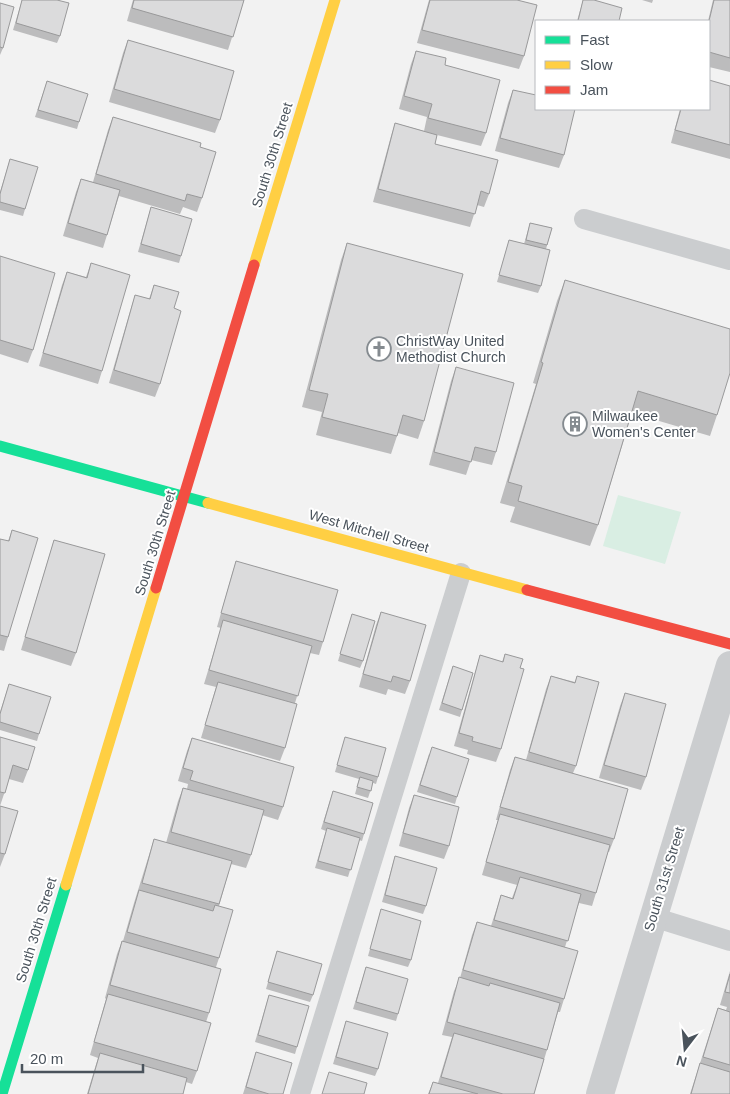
<svg xmlns="http://www.w3.org/2000/svg" width="730" height="1094" viewBox="0 0 730 1094" font-family="Arial,sans-serif">
<style>
.green{fill:#d9eee3}
.lines{fill:none;stroke-linecap:round;stroke-linejoin:round}
.lane{stroke:#cbcdcf;stroke-width:20}
.street{stroke:#cbcdcf;stroke-width:28}
.fast{stroke:#16e098;stroke-width:11}
.slow{stroke:#ffcf43;stroke-width:11}
.jam{stroke:#f24e42;stroke-width:11}
.wall{fill:#bcbcbd}
.building{fill:#dbdbdc;stroke:#99999a}
.labels{text-anchor:middle;stroke-width:4;stroke-linejoin:round;paint-order:stroke}
.street-label{font-size:14px;fill:#4a535c;stroke:#fff}
.poi-label{font-size:14px;fill:#4a535c;stroke:#fff;text-anchor:start}
</style>
<rect width="100%" height="100%" fill="#f2f2f2"/>
<polygon class="green" points="618,495 681,512 665,564 603,546"/>
<g class="lines">
<g class="lane">
<polyline points="584,219 730,260"/>
<polyline points="653,917 730,941"/>
<polyline points="300,1094 461,573"/>
</g>
<polyline class="street" points="600,1094 730,665"/>
<g class="fast">
<polyline points="0,446 208,503"/>
<polyline points="2,1094 66,885"/>
</g>
<g class="slow">
<polyline points="254,265 335,0"/>
<polyline points="208,503 527,590"/>
<polyline points="66,885 156,588"/>
</g>
<g class="jam">
<polyline points="156,588 254,265"/>
<polyline points="527,590 730,644"/>
</g>
</g>
<g class="wall">
<polygon points="22,0 57,0 60,36 57,43 13,30"/>
<polygon points="133,0 244,0 228,50 127,21"/>
<polygon points="429,0 517,0 524,56 519,69 417,43"/>
<polygon points="583,0 619,21 577,21"/>
<polygon points="642,0 653,0 652,3"/>
<polygon points="713,0 730,0 730,72 709,67 709,21 708,21"/>
<polygon points="0,3 3,48 0,55"/>
<polygon points="128,40 220,120 215,133 109,102 123,53"/>
<polygon points="416,51 445,65 486,133 481,146 437,135 435,144 489,194 484,207 477,205 470,227 373,202 391,136 395,123 424,131 427,117 399,109 411,64"/>
<polygon points="47,81 79,122 77,129 35,117"/>
<polygon points="730,86 730,159 671,143 680,109 709,109"/>
<polygon points="513,90 564,155 559,168 495,151 508,103"/>
<polygon points="113,117 200,147 202,198 197,212 183,207 180,214 119,196 103,248 63,236 76,192 81,179 93,182 108,130"/>
<polygon points="10,159 25,209 23,216 0,210 0,192"/>
<polygon points="151,207 181,256 179,263 138,252"/>
<polygon points="530,223 552,228 546,249 541,286 538,293 497,282 509,240 524,244"/>
<polygon points="347,243 424,421 418,439 398,433 391,454 316,435 322,412 302,407 341,260"/>
<polygon points="0,256 33,350 28,363 0,354"/>
<polygon points="91,263 102,371 98,384 39,366 62,285 67,272 86,277"/>
<polygon points="565,280 717,415 710,436 632,413 598,525 590,546 510,522 515,507 500,503 536,384 533,383 557,301"/>
<polygon points="154,285 174,308 160,384 155,397 109,383 131,308 135,295 149,299"/>
<polygon points="456,367 496,452 492,465 471,460 466,475 429,465 451,381"/>
<polygon points="12,530 8,637 4,651 0,650 0,539 8,541"/>
<polygon points="54,540 76,653 71,666 21,650 50,553"/>
<polygon points="236,561 323,642 319,655 310,653 295,703 285,748 280,761 201,738 216,687 204,684 221,628 217,627 232,574"/>
<polygon points="381,612 410,681 405,694 388,689 386,695 359,687 376,625"/>
<polygon points="352,614 363,661 360,668 338,661"/>
<polygon points="505,654 520,668 501,749 496,762 467,754 468,750 454,746 480,655 502,662"/>
<polygon points="453,666 462,710 460,717 439,710"/>
<polygon points="551,676 575,682 577,676 576,766 573,773 614,839 609,852 608,852 596,893 592,906 579,903 565,947 564,999 560,1012 558,1012 534,1094 428,1094 433,1082 438,1083 452,1037 442,1035 454,991 460,978 472,935 477,922 491,926 501,895 512,898 517,885 482,875 498,820 496,820 510,770 515,757 526,760 546,689"/>
<polygon points="9,684 39,734 37,741 0,730 0,712"/>
<polygon points="625,693 646,777 641,790 599,778 620,706"/>
<polygon points="0,737 28,770 23,783 9,779 0,806 5,854 0,867"/>
<polygon points="345,737 378,777 376,784 373,783 368,798 355,794 359,779 335,772"/>
<polygon points="192,738 283,807 278,820 262,815 251,855 246,868 231,864 219,906 219,958 216,967 209,1013 206,1022 197,1071 192,1084 186,1082 183,1094 87,1094 98,1058 90,1055 106,999 105,998 117,954 122,941 123,941 134,903 154,839 166,843 178,801 183,788 187,789 188,784 178,781 187,751"/>
<polygon points="429,754 457,797 455,804 417,792"/>
<polygon points="333,791 364,834 362,841 359,840 348,877 315,868 326,831 321,829"/>
<polygon points="414,795 449,846 444,859 399,846 409,808"/>
<polygon points="395,856 426,906 423,914 382,902"/>
<polygon points="381,909 411,960 408,967 368,956"/>
<polygon points="277,951 313,995 310,1002 266,989"/>
<polygon points="366,967 398,1014 396,1021 353,1009"/>
<polygon points="730,971 730,1094 690,1094 718,1008 726,1010 727,1007 720,1005"/>
<polygon points="269,995 297,1047 295,1054 255,1042"/>
<polygon points="346,1021 378,1069 375,1076 333,1064"/>
<polygon points="256,1052 283,1094 243,1094"/>
</g>
<g class="building">
<polygon points="22,0 57,0 69,3 60,36 16,23"/>
<polygon points="134,0 244,0 233,37 132,8"/>
<polygon points="430,0 517,0 537,5 524,56 422,30"/>
<polygon points="583,0 594,0 622,8 619,21 578,21"/>
<polygon points="714,0 730,0 730,58 709,52 709,21"/>
<polygon points="0,3 14,7 3,48 0,47"/>
<polygon points="128,40 234,71 220,120 114,89"/>
<polygon points="416,51 446,58 445,65 500,80 486,133 428,118 432,104 404,96"/>
<polygon points="709,80 730,86 730,145 675,130 681,109 709,109"/>
<polygon points="47,81 88,94 79,122 38,110"/>
<polygon points="513,90 536,95 536,109 575,109 564,155 500,138"/>
<polygon points="113,117 201,143 200,147 216,152 202,198 187,194 185,201 96,174"/>
<polygon points="395,123 437,135 435,144 498,160 489,194 481,191 475,214 378,189"/>
<polygon points="10,159 38,167 25,209 0,202 0,194"/>
<polygon points="81,179 120,190 107,235 68,223"/>
<polygon points="151,207 192,219 181,256 141,244"/>
<polygon points="530,223 552,228 547,245 526,240"/>
<polygon points="509,240 550,250 541,286 499,275"/>
<polygon points="347,243 463,274 424,421 403,415 397,436 322,417 328,394 309,390"/>
<polygon points="0,256 55,273 33,350 0,340"/>
<polygon points="91,263 130,275 102,371 43,353 67,272 87,278"/>
<polygon points="565,280 730,329 730,373 717,415 638,391 598,525 518,501 522,486 508,482 543,363 541,362"/>
<polygon points="154,285 179,292 174,308 181,311 160,384 114,370 135,295 150,299"/>
<polygon points="456,367 514,383 496,452 475,447 471,462 434,452"/>
<polygon points="12,530 38,538 8,637 0,635 0,539 9,541"/>
<polygon points="54,540 105,554 76,653 25,637"/>
<polygon points="236,561 338,590 323,642 221,613"/>
<polygon points="381,612 426,625 410,681 393,676 391,682 363,674"/>
<polygon points="352,614 375,621 363,661 340,654"/>
<polygon points="223,620 312,646 298,696 209,670"/>
<polygon points="505,654 523,659 520,668 524,669 501,749 472,741 473,737 459,733 480,655 503,662"/>
<polygon points="453,666 473,673 462,710 442,703"/>
<polygon points="551,676 575,683 577,676 599,682 576,766 529,752"/>
<polygon points="218,682 297,704 285,748 205,725"/>
<polygon points="9,684 51,697 39,734 0,722 0,714"/>
<polygon points="625,693 666,704 646,777 604,765"/>
<polygon points="0,737 35,747 28,770 13,765 5,793 0,792"/>
<polygon points="345,737 386,748 378,777 337,765"/>
<polygon points="192,738 294,767 283,807 190,780 193,771 183,768"/>
<polygon points="432,747 469,759 457,797 420,785"/>
<polygon points="515,757 628,789 614,839 500,807"/>
<polygon points="360,777 373,781 371,791 357,787"/>
<polygon points="183,788 264,810 251,855 171,832"/>
<polygon points="333,791 373,803 364,834 324,822"/>
<polygon points="414,795 459,807 449,846 403,833"/>
<polygon points="0,806 18,811 5,854 0,853"/>
<polygon points="500,814 610,845 596,893 486,862"/>
<polygon points="327,828 360,838 351,870 318,861"/>
<polygon points="154,839 232,861 219,904 142,883"/>
<polygon points="395,856 437,868 426,906 385,895"/>
<polygon points="520,877 581,894 568,941 494,920 501,895 513,899"/>
<polygon points="139,890 213,911 215,905 233,910 219,958 127,932"/>
<polygon points="381,909 421,921 411,960 370,949"/>
<polygon points="477,922 578,951 564,999 463,970"/>
<polygon points="122,941 221,969 209,1013 110,985"/>
<polygon points="277,951 322,964 313,995 268,982"/>
<polygon points="366,967 408,979 398,1014 356,1002"/>
<polygon points="730,974 730,993 725,992"/>
<polygon points="459,977 489,986 490,983 560,1003 547,1050 447,1022"/>
<polygon points="108,994 211,1023 197,1071 94,1042"/>
<polygon points="269,995 309,1006 297,1047 258,1035"/>
<polygon points="718,1008 730,1012 730,1065 703,1057"/>
<polygon points="346,1021 388,1033 378,1069 336,1057"/>
<polygon points="454,1033 544,1059 534,1094 503,1094 441,1077"/>
<polygon points="256,1052 292,1063 283,1094 269,1094 246,1087"/>
<polygon points="100,1053 187,1078 183,1094 88,1094"/>
<polygon points="700,1063 730,1072 730,1094 691,1094"/>
<polygon points="329,1072 367,1083 364,1094 322,1094"/>
<polygon points="433,1082 478,1094 429,1094"/>
</g>
<defs>
<g id="church-ring" transform="scale(1.25)"><circle r="9.5" fill="#fff" stroke="#858b90" stroke-width="1.5"/><path d="M-1.2-6h2.4v3.5h3.3v2.4h-3.3V6h-2.4V-.1h-3.3v-2.4h3.3Z" fill="#858b90"/></g>
<g id="building-ring" transform="scale(1.25)"><circle r="9.5" fill="#fff" stroke="#858b90" stroke-width="1.5"/><path d="M-4-6H4V6H1V3H-1V6H-4ZM-2.5-4.3h1.7v1.8h-1.7ZM.8-4.3h1.7v1.8H.8ZM-2.5-1h1.7V.8h-1.7ZM.8-1h1.7V.8H.8Z" fill="#858b90"/></g>
</defs>
<g fill-rule="evenodd">
<use href="#church-ring" x="379" y="349"/>
<use href="#building-ring" x="575" y="424"/>
</g>
<g class="labels">
<g class="street-label">
<text transform="translate(272 155) rotate(-73)" y="5">South 30th Street</text>
<text transform="translate(369 531) rotate(16)" y="5">West Mitchell Street</text>
<text transform="translate(155 543) rotate(-73)" y="5">South 30th Street</text>
<text transform="translate(664 879) rotate(-73)" y="5">South 31st Street</text>
<text transform="translate(36 930) rotate(-73)" y="5">South 30th Street</text>
</g>
<g class="poi-label">
<text x="396" y="346">ChristWay United<tspan x="396" dy="16">Methodist Church</tspan></text>
<text x="592" y="421">Milwaukee<tspan x="592" dy="16">Women's Center</tspan></text>
</g>
</g>
<rect x="535" y="20" width="175" height="90" fill="#ffffff" stroke="#b7babe"/>
<rect x="545" y="36" width="25" height="8" fill="#16e098" stroke="#b7babe"/>
<text x="580" y="45" font-size="15" fill="#4a535c">Fast</text>
<rect x="545" y="61" width="25" height="8" fill="#ffcf43" stroke="#b7babe"/>
<text x="580" y="70" font-size="15" fill="#4a535c">Slow</text>
<rect x="545" y="86" width="25" height="8" fill="#f24e42" stroke="#b7babe"/>
<text x="580" y="95" font-size="15" fill="#4a535c">Jam</text>
<g transform="translate(685 1049) rotate(196)" stroke="#ffffff" stroke-width="4" paint-order="stroke">
<path d="M0-4L9 19L0 12L-9 19Z" fill="#4a535c"/>
<text y="-8" font-size="14" font-weight="bold" text-anchor="middle" fill="#4a535c">N</text>
</g>
<path d="M22 1064v8h121v-8" fill="none" stroke="#4a535c" stroke-width="2.5"/>
<text x="30" y="1064" font-size="15" fill="#4a535c" stroke="#ffffff" stroke-width="4" paint-order="stroke">20 m</text>
</svg>
